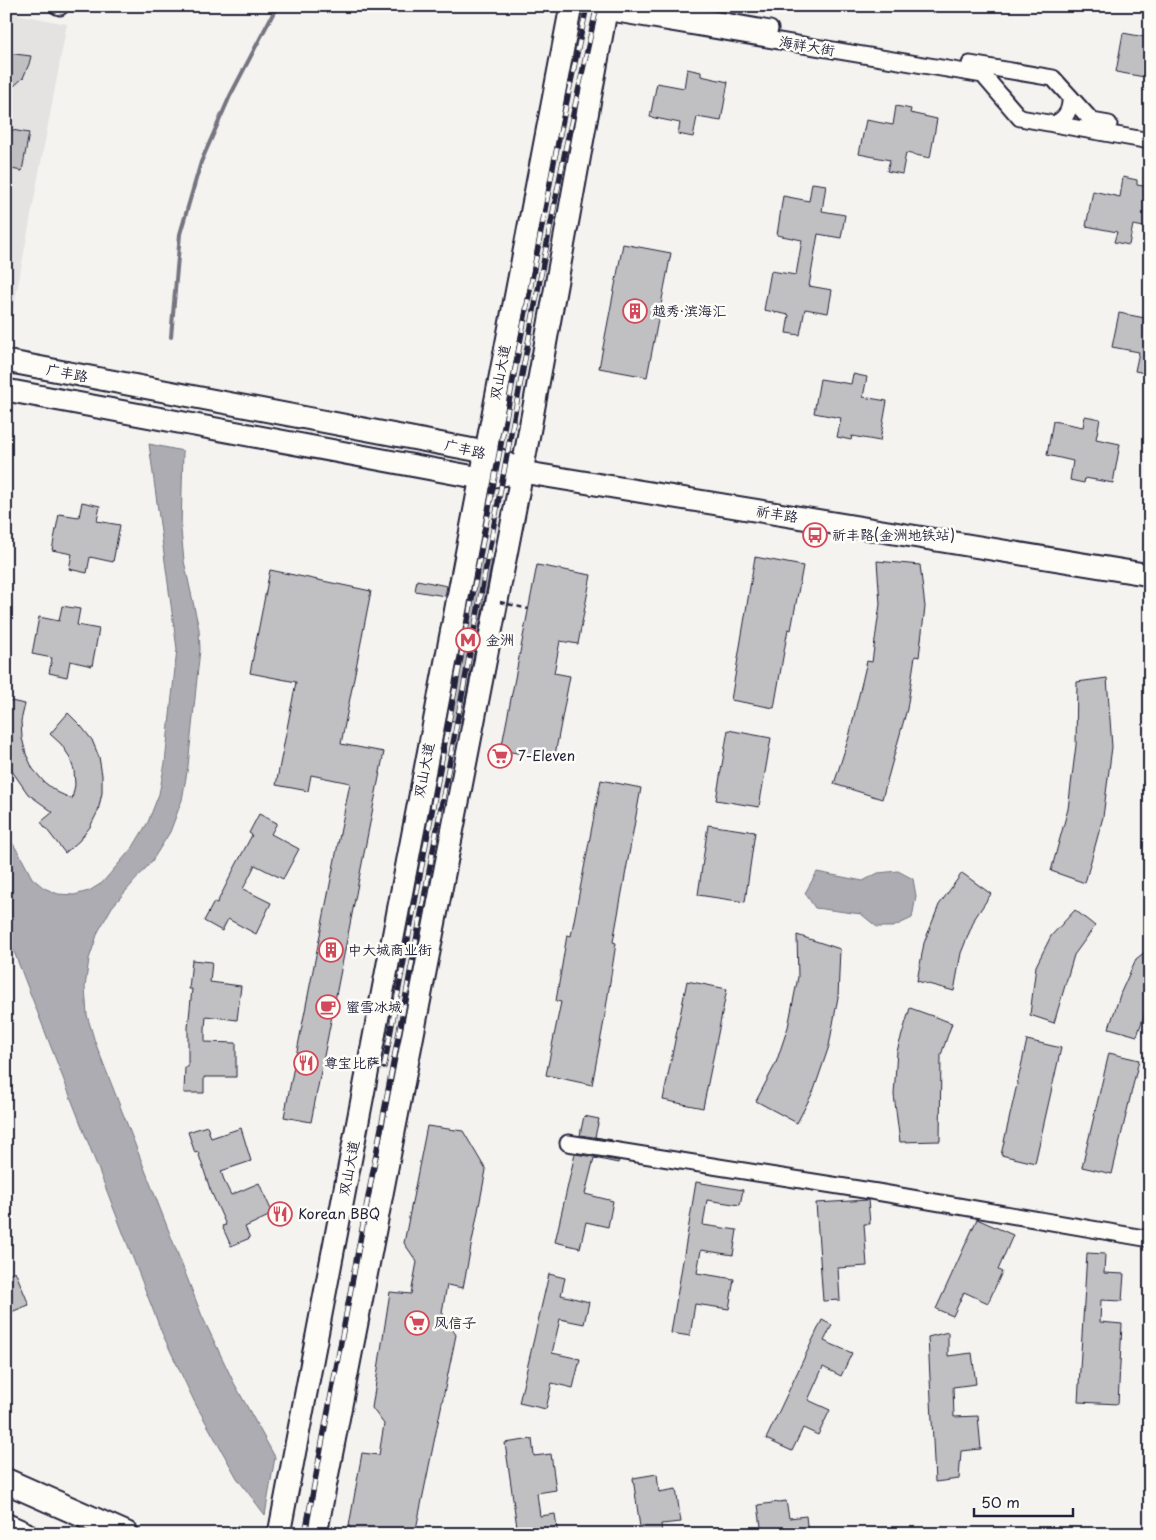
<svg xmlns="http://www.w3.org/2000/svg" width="1156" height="1540" viewBox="0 0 1156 1540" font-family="'Playpen Sans','LXGW WenKai TC',sans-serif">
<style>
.built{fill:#e4e3e2}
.water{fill:#acacb2;stroke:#757582}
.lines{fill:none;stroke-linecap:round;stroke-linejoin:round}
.stream{stroke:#757582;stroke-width:4}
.building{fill:#c0bfc2;stroke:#22223b}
.street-casing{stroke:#22223b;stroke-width:19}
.secondary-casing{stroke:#22223b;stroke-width:25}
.primary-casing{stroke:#22223b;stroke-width:28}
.street{stroke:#fdfcf7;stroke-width:15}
.secondary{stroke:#fdfcf7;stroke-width:21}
.primary{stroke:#fdfcf7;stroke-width:24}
.rail-casing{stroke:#22223b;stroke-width:5.5}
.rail{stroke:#fdfcf7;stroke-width:4;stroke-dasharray:11;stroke-linecap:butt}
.path-bridge{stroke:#22223b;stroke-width:2.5;stroke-dasharray:5 4;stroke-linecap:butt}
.labels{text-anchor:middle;stroke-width:5;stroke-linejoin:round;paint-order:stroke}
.street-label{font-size:14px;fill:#22223b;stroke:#fdfcf7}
.poi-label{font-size:14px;fill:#22223b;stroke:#fdfcf7;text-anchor:start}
</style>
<rect width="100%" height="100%" fill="#f4f3ef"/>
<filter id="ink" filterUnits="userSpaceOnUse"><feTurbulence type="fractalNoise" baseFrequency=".02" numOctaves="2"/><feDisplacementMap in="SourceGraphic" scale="10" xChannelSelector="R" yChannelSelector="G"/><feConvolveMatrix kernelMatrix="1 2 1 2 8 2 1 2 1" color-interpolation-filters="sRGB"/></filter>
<g filter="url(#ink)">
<polygon class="built" points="6,12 67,24 8,338 6,338"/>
<g class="water">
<polygon points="149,444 183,451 181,530 184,561 199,629 200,649 188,766 182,800 170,832 152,861 112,907 98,932 89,959 85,987 87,1015 95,1042 202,1316 234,1383 275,1457 265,1515 237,1478 195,1403 162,1333 6,931 6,833 20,855 32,878 44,888 58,894 74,895 89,891 102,883 133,847 148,822 159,794 165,763 177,649"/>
<polygon points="898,871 913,879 916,896 912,918 893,927 877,927 861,914 815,908 805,893 817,872 863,881 878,873"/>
</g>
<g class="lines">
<polyline class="stream" points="171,337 180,234 201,162 230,96 277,6"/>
</g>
<g class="building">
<polygon points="1123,33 1150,38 1150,78 1116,72"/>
<polygon points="15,54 31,56 29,64 23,78 6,93 6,55"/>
<polygon points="687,69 701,72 701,76 728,82 721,121 697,117 693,137 678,134 680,123 650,117 657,83 684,88"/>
<polygon points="896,106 911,109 910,113 937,119 930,158 906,153 902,174 887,171 890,160 859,154 866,120 893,125"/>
<polygon points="6,129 29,133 22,171 6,168"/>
<polygon points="1123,177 1137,180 1137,185 1150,187 1150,228 1133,225 1129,245 1114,242 1117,232 1086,226 1093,191 1120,197"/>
<polygon points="812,183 826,185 822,211 845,215 841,238 818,234 809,286 832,290 828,313 805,309 800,335 786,333 789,315 764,310 771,271 796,275 802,240 777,235 783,196 809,201"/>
<polygon points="623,244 671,253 647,377 599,368"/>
<polygon points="1119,313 1150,319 1150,374 1135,371 1139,352 1112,347"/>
<polygon points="853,374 867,377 863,397 887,401 880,441 852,436 851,440 837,437 841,418 814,413 820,379 851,384"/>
<polygon points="1085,416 1100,419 1096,439 1120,444 1113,483 1085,478 1084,483 1070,480 1073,461 1047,455 1053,421 1083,427"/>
<polygon points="82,502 100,506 97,521 120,525 113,562 90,557 87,573 69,569 72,554 52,550 59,514 79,517"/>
<polygon points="755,557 803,566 791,630 788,629 774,708 731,700"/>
<polygon points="478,558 492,561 461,722 447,720"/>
<polygon points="877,561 920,565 925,607 919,657 915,656 907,709 882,799 834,784 849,737 867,661 872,662 880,604"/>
<polygon points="537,565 591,575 578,644 560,641 554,673 570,676 554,760 501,750"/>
<polygon points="270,570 371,591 341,744 384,752 311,1122 284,1117 350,783 311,775 308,791 276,785 296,682 250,673"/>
<polygon points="417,580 447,586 445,596 415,591"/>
<polygon points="62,606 80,609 77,625 99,629 92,666 70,661 67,677 49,673 52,658 32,654 39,617 59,621"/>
<polygon points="1107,678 1112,747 1103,817 1085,883 1051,871 1068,809 1076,745 1077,682"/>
<polygon points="6,700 25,704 21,721 22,738 26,754 33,769 44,782 57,792 72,799 75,785 74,770 69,756 61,744 50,734 68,713 81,726 92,740 99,757 102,775 102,793 98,811 90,827 79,841 65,853 41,822 53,812 28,794 12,771 6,757"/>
<polygon points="728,730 771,738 759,807 716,800"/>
<polygon points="601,780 641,788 613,942 616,943 604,1021 592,1085 546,1075 561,1002 556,1001 567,935 571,936"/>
<polygon points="259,814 277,823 271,834 299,849 283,879 255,865 243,889 271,903 256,934 228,919 222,931 204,921 214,902 217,903 234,869 252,835 249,833"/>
<polygon points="708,825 755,832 745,902 698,895"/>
<polygon points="962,873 991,894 975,918 961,953 954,991 917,981 924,943 939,905"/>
<polygon points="1075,910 1095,926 1074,955 1054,1023 1030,1015 1036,966 1051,936"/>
<polygon points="797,935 840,949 838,997 829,1046 814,1090 797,1123 756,1101 776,1063 788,1027 798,977"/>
<polygon points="1150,948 1150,998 1137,1036 1109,1028 1121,992 1136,959"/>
<polygon points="192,960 212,962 210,982 241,986 237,1020 206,1016 205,1029 205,1042 236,1043 236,1077 204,1077 204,1093 184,1093 185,1067 188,1067 188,1028 192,989 189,989"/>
<polygon points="687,981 727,989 703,1108 663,1100"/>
<polygon points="910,1008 952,1023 941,1055 940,1141 900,1142 894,1095 897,1051"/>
<polygon points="1027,1040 1061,1048 1035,1163 1001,1155"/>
<polygon points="1109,1053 1139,1060 1112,1174 1082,1167"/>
<polygon points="584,1116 599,1119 595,1137 612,1140 580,1135"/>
<polygon points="207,1126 211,1138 241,1128 251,1161 221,1171 225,1183 231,1195 259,1183 273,1214 245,1227 250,1238 231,1246 222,1226 226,1225 210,1189 198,1152 195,1153 188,1132"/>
<polygon points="427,1126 463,1131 486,1170 463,1288 447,1285 442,1312 456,1335 415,1534 354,1534 349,1526 362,1453 379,1455 384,1424 372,1408 390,1292 411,1294 417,1262 404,1243"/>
<polygon points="575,1154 619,1161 618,1163 594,1158 585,1194 613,1201 608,1227 586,1222 580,1248 555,1242"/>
<polygon points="696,1182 743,1190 740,1205 707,1200 703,1225 737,1230 733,1255 701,1250 697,1273 734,1279 729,1309 695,1304 690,1336 671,1333"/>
<polygon points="868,1200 870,1224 864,1224 867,1266 838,1268 840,1300 823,1301 816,1203"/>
<polygon points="977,1219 1013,1235 998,1270 1002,1272 988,1303 964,1292 953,1316 936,1309"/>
<polygon points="1087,1253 1105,1254 1104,1273 1124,1274 1122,1301 1101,1300 1100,1322 1122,1324 1118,1404 1078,1402"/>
<polygon points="15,1271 29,1305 6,1314 6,1275"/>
<polygon points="549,1274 565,1278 561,1295 589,1302 584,1324 560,1319 552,1353 580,1359 573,1388 552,1383 546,1409 519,1403"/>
<polygon points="822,1320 832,1325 824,1341 852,1353 841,1376 823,1367 808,1400 830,1410 818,1435 803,1428 792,1451 766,1439"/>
<polygon points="948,1332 948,1356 972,1353 976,1384 953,1387 954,1417 978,1416 981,1449 961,1451 959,1479 935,1482 928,1337"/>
<polygon points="532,1439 534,1456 551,1454 556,1490 537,1493 540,1516 555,1514 558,1534 518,1534 505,1443"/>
<polygon points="657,1474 659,1492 676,1489 681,1522 661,1524 662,1534 641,1534 633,1478"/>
<polygon points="786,1501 789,1518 806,1516 808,1534 762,1534 758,1505"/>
</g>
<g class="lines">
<g class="street-casing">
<g id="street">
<polyline points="57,6 60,7"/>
<polyline points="639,6 770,29"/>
<polyline points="605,12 983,75 1020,118 1150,141"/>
<polyline points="970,64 1053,78 1092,121 1109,124"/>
<path d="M1054 124C1066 119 1071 110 1070 97"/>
<polyline points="568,1143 877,1192 1150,1239"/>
</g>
</g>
<g class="secondary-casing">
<g id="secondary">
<polyline points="6,361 485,452 522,472"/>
<polyline points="6,390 480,478 522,472 1150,575"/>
<polyline points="279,1534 571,6"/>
<polyline points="316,1534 522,472 607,6"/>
</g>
</g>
<g class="primary-casing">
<g id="primary">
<polyline points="6,1481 126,1534"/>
<polyline points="6,1526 24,1534"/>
</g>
</g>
<use href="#street" class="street"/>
<use href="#secondary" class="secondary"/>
<use href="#primary" class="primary"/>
<g class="rail-casing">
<g id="rail">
<polyline points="384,1067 554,162 587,6"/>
<polyline points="305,1534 536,300 566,146 597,6"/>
</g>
</g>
<use href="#rail" class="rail"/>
<polyline class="path-bridge" points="500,602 528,609"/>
</g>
</g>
<defs>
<g id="building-ring" transform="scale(1.25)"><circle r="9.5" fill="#fdfcf7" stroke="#d1495b" stroke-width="1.5"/><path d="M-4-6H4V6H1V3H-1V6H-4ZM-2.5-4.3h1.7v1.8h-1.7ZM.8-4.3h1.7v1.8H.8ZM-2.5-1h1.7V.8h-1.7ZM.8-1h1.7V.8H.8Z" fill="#d1495b"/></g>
<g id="bus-ring" transform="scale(1.25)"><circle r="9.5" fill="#fdfcf7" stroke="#d1495b" stroke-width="1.5"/><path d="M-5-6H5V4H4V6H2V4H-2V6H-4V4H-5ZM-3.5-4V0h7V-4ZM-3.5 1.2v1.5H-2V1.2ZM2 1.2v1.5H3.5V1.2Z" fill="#d1495b"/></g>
<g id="metro-ring" transform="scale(1.25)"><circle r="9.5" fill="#fdfcf7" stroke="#d1495b" stroke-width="1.5"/><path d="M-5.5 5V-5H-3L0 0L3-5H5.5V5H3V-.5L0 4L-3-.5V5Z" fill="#d1495b"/></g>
<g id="supermarket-ring" transform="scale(1.25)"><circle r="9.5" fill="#fdfcf7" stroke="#d1495b" stroke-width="1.5"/><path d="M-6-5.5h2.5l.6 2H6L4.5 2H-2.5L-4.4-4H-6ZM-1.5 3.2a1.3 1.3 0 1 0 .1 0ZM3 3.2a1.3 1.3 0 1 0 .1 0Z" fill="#d1495b"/></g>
<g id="cafe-ring" transform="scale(1.25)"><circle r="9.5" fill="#fdfcf7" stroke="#d1495b" stroke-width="1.5"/><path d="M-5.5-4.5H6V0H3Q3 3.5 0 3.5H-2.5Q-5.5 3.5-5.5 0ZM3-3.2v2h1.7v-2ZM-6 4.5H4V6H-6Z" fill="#d1495b"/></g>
<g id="restaurant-ring" transform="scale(1.25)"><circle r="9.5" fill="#fdfcf7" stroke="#d1495b" stroke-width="1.5"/><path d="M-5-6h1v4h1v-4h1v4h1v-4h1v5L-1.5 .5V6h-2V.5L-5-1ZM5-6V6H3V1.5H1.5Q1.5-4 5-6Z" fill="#d1495b"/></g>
</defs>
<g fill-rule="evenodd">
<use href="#building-ring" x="635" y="311"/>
<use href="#bus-ring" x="815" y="535"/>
<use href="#metro-ring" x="468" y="640"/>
<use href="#supermarket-ring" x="500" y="756"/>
<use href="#building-ring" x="331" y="950"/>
<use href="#cafe-ring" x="328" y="1007"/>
<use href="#restaurant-ring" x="306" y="1063"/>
<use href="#restaurant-ring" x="280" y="1214"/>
<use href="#supermarket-ring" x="417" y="1323"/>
</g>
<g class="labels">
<g class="street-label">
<text transform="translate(807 46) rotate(10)" y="5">海祥大街</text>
<text transform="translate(500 372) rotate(-79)" y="5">双山大道</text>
<text transform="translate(67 373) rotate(11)" y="5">广丰路</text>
<text transform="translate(465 449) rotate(13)" y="5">广丰路</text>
<text transform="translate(777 514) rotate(9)" y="5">祈丰路</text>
<text transform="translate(424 770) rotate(-79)" y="5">双山大道</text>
<text transform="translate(349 1168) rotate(-79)" y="5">双山大道</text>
</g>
<g class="poi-label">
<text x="652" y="316">越秀·滨海汇</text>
<text x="832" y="540">祈丰路(金洲地铁站)</text>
<text x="486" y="645">金洲</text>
<text x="518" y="761">7-Eleven</text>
<text x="348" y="955">中大城商业街</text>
<text x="346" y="1012">蜜雪冰城</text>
<text x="324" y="1068">尊宝比萨</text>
<text x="298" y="1219">Korean BBQ</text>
<text x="434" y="1328">风信子</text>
</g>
</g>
<rect width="1156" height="1540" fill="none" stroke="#fdfcf7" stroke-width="25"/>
<rect x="12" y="12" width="1131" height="1515" fill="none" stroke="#22223b" stroke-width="2" filter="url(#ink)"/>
<path d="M974 1508v8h99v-8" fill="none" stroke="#22223b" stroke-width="2.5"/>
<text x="981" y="1508" font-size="15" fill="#22223b" stroke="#fdfcf7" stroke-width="4" paint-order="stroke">50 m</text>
</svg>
